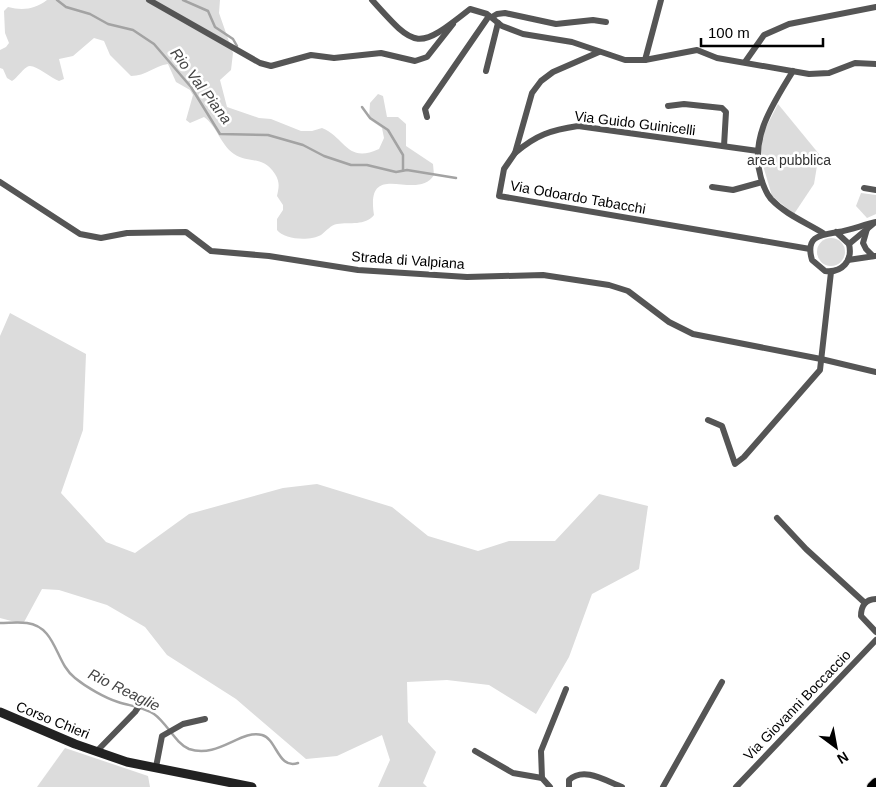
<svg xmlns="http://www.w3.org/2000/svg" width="876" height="787" viewBox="0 0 876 787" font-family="Helvetica,sans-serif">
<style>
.green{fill:#dcdcdc}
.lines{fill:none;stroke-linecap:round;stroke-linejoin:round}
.stream{stroke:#a3a3a3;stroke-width:2.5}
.primary-casing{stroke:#dbdbdb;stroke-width:12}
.street{stroke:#555;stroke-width:6}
.secondary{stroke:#222;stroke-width:9}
.primary{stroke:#000;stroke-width:10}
.labels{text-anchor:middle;stroke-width:5;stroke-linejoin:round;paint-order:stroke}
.street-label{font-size:14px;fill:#000;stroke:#fff}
.park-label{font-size:14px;fill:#333;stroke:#fff}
.water-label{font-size:15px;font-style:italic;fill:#444;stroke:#fff}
</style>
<rect width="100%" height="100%" fill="#fff"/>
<g class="green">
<path d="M47 0H220L219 13 233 53 231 70 220 80 227 107 259 118 271 119 301 131H312L322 128C346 138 347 164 379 149L384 138 382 128 369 119 370 103 378 94 383 96 387 117H398L406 124V146L433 164 434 175C417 203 365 157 374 215 365 226 350 222 337 224 331 225 326 231 321 235 311 241 284 240 277 230V219L283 210V205L277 196C279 187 280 182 275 174 263 155 249 164 234 154 220 144 217 126 204 117L190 123 186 120 193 95 190 90 176 82 168 64C154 66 146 76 131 76L110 55 104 41 94 38 73 56 59 59 64 79 59 81C50 78 33 62 27 67 21 71 18 77 12 81L7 78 3 69 0 68V50L6 47 9 43 5 33 4 11 8 7C23 11 35 9 47 0Z"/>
<polygon points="778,104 819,154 814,184 794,214 772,196 762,162 760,139"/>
<polygon points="861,193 876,195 876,214 867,218 856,206"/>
<circle cx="831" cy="252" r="14"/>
<polygon points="10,313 86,354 83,430 61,493 106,542 135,553 189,514 283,488 317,484 392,507 428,536 478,551 509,541 555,541 599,494 648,506 639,569 592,594 569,657 536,714 489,685 447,680 407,682 408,722 436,752 423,783 427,787 378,787 390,760 382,735 337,756 306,759 236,699 167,655 145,627 107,605 59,590 42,589 23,624 0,618 0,336"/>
<polygon points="65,748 148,776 150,787 37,787"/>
</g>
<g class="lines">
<g class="stream">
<polyline points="57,0 66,7 90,14 108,24 133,30 154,44 191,87 220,134 268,135 303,145 324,156 351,165 367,165 396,172 407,170 456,178"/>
<polyline points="183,0 208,11 215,27 233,39 237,46"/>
<polyline points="362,107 370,118 388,130 403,155 403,170"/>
<path d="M0 623C9 623 18 622 27 623 57 627 55 663 75 678 86 687 105 698 118 702 131 706 143 707 154 714 167 723 175 743 189 749 218 759 241 729 262 735 277 739 278 770 298 763"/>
</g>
<g class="primary-casing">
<polyline id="primary" points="872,787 876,783"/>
</g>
<g class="street">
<polyline points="149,0 260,63 271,66 311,55 334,58 381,53 415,61 427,57 453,24"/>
<path d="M372 0C416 49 417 51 470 9L487 14 502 26 523 34 572 42 625 60H645L697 50 717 58 809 74 829 73 855 63 876 64"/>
<polyline points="492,17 497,14 505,13 556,24 593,20 606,22"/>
<polyline points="599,52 553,72 541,81 532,93 515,153 504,169 499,196 810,249"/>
<polyline points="645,60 661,0"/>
<polyline points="745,62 764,35 789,24 876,7"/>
<polyline points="486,71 498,23"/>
<path d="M793 71C773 104 749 138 761 178 763 185 766 193 771 199 785 214 805 222 823 233"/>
<polyline points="668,106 684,104 722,108 726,112 724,146"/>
<polyline points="427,117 425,109 489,16"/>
<path d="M515 153C536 135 551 130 578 126L758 151"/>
<polyline points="0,182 80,234 101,238 127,233 186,232 211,251 269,256 358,270 467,277 543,275 609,285 628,291 669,322 693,334 821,359 876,372"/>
<polyline points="712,187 733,190 762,182"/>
<polyline points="864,188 876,190"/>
<polyline points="867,229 863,243 866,249 873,256"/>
<path d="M836 232 849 244C853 261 842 273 825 271L812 260C805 236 820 235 838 232 850 230 863 225 876 222"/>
<polyline points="849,244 873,224"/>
<polyline points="848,260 875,256"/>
<polyline points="708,420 722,426 735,464 744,457 820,370 831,272"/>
<polyline points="777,518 806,549 865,603"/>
<path d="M876 599C865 599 861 607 861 616L876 632"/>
<polyline points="475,751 513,773 542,778 550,787"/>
<polyline points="96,752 135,712 141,703"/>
<polyline points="156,767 162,736 183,724 205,719"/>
<polyline points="542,778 541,751 566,689"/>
<path d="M569 787V780C584 766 606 781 622 787"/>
<polyline points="663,787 722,682"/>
<polyline points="736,787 876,640"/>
</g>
<polyline class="secondary" points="0,712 75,744 127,762 252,787"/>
<use href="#primary" class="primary"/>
</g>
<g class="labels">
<g class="street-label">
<text transform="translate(635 123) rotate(7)" y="5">Via Guido Guinicelli</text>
<text transform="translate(578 197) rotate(10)" y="5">Via Odoardo Tabacchi</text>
<text transform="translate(408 260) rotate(4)" y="5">Strada di Valpiana</text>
<text transform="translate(797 705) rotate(-46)" y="5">Via Giovanni Boccaccio</text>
<text transform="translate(53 720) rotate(22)" y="5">Corso Chieri</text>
</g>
<g class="park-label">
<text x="789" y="165">area pubblica</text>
</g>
<g class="water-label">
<text transform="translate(201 86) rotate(53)" y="5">Rio Val Piana</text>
<text transform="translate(124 690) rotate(26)" y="5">Rio Reaglie</text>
</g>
</g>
<g transform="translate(836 747) rotate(148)" stroke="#ffffff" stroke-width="4" paint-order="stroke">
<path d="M0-4L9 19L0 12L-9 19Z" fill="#000000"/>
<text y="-8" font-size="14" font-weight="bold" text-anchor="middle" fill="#000000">N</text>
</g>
<path d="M701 38v8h122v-8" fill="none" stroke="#000000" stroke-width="2.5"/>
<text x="708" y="38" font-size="15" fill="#000000" stroke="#ffffff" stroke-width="4" paint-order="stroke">100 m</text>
</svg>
